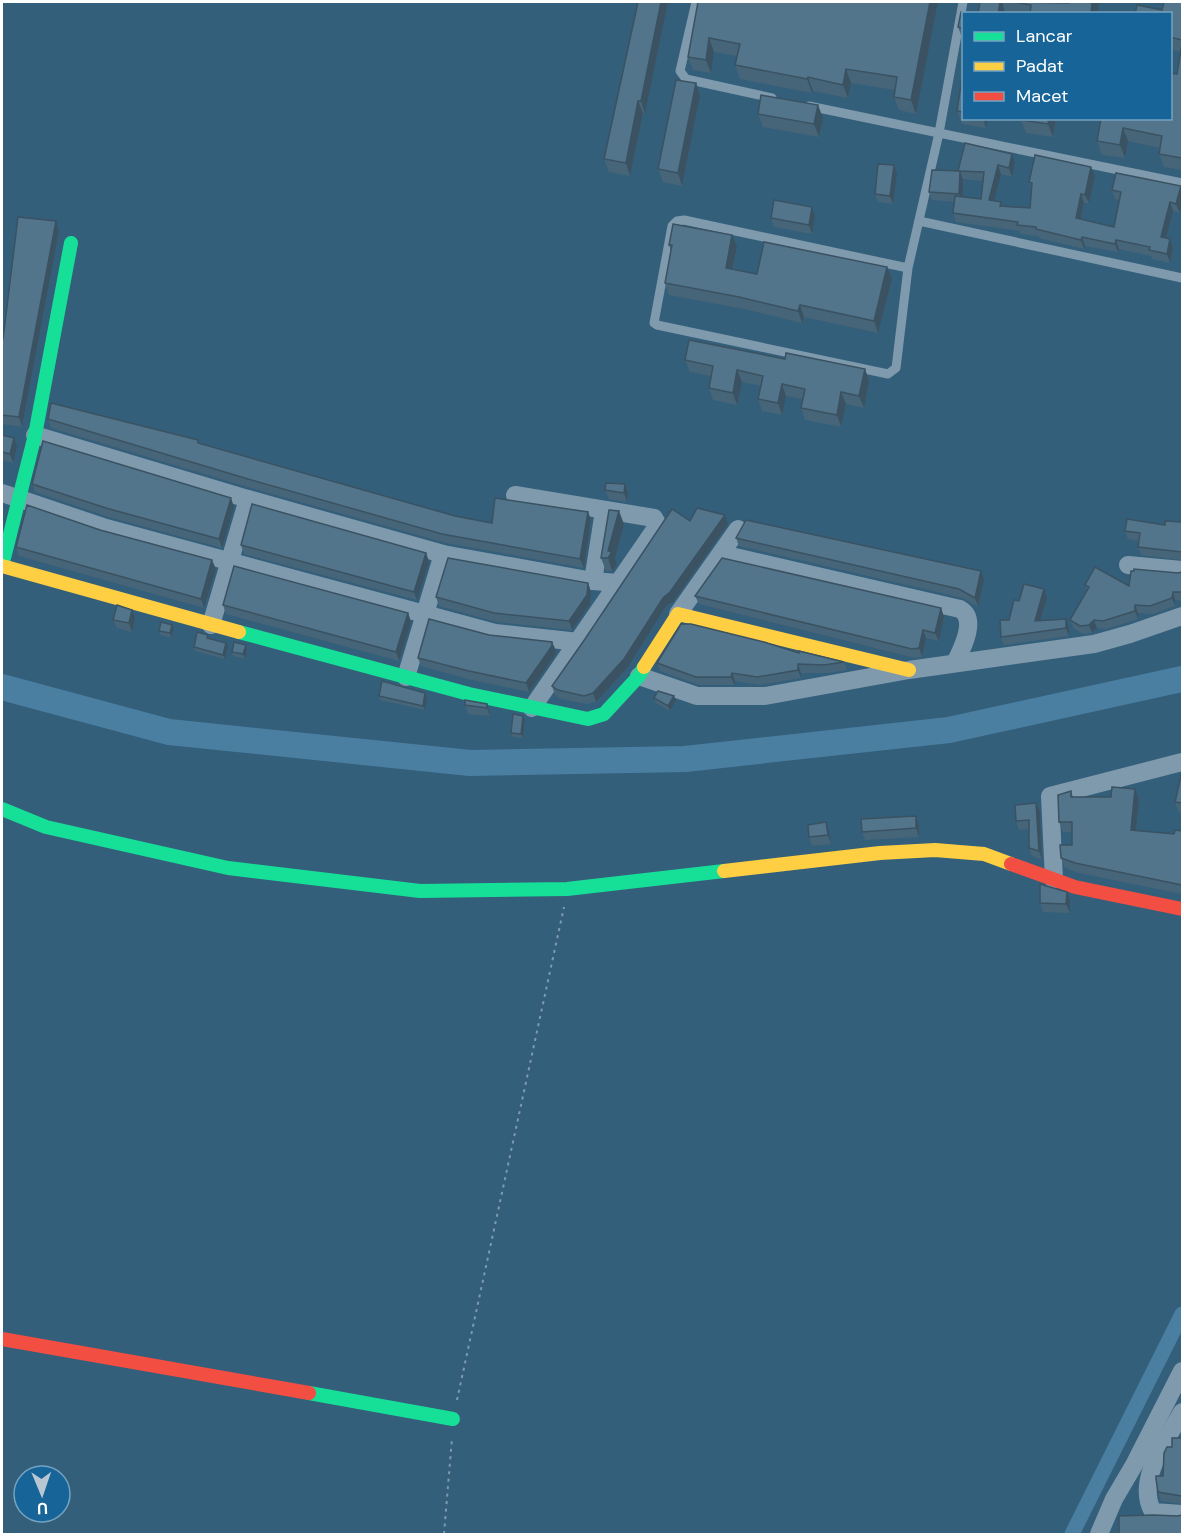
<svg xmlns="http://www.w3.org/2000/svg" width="1184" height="1536" viewBox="0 0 1184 1536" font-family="'DM Sans',sans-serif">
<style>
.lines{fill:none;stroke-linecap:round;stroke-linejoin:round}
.canal{stroke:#4a7fa1;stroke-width:15}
.river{stroke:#4a7fa1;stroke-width:26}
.path{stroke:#7f9aad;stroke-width:2;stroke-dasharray:3 4.5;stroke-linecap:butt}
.lane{stroke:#7f9aad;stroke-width:9}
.street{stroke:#7f9aad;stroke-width:18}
.fast{stroke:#16e098;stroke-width:14}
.slow{stroke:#ffcf43;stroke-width:14}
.jam{stroke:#f24e42;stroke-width:14}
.wall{fill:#476578;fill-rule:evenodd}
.shaded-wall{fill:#3a5261}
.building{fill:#53758b;stroke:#3a5261;stroke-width:1.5}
</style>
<rect width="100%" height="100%" fill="#345f7b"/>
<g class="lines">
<polyline class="canal" points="1072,1534 1182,1314"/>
<polyline class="river" points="2,687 169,732 470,763 685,759 949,730 1182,679"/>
<g class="path">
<polyline points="457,1400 564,907"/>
<polyline points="444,1534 452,1438"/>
</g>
<g class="lane">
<polyline points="696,2 680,71 686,79 772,98"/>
<polyline points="963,2 939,133 1182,183"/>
<polyline points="809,106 939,133 908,268 896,368 888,374 657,325 654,323 672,226 677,221 684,220 908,268"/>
<polyline points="919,221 1182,278"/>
</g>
<g class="street">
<polyline points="35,435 248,499 443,554 593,581 618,583"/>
<polyline points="2,493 106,528 495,633 579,642"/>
<polyline points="515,495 654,518 658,525 532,708"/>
<path d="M722 554 960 609C978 619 962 649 955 663"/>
<polyline points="1128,565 1182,570"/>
<polyline points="593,581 604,511"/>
<polyline points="678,614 738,529"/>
<polyline points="211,625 248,499"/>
<polyline points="639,676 697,696 765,696 909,670 1094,644 1130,634 1182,616"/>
<polyline points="406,677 443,554"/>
<polyline points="1054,880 1050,796 1182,762"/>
<path d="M1182 1412C1167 1440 1135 1480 1153 1512L1182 1514"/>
<polyline points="1099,1534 1114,1499 1134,1465 1182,1371"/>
</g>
<g class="fast">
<polyline points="2,566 35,435 71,243"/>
<polyline points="239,632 469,694 588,719 604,714 639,676 644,667"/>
<polyline points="2,809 46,827 228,868 420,891 567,889 724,871"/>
<polyline points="309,1393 453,1419"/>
</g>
<g class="slow">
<polyline points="2,566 239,632"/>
<polyline points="644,667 678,614 909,670"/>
<polyline points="724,871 880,853 935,850 984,854 1011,864"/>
</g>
<g class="jam">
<polyline points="1011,864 1075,887 1182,909"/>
<polyline points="2,1339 309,1393"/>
</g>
</g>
<g class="wall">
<polygon points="638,2 668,2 645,114 643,113 630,176 609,172 604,159"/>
<polygon points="698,2 938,2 916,114 899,110 894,97 895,90 851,83 848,98 813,91 812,93 740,79 735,65 737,56 714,52 711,73 693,70 688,57"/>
<polygon points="980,2 1046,2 1069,3 1099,2 1097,14 1014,14 1005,12 1005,14 978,14"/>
<polygon points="1182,2 1182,170 1164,167 1159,154 1160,148 1128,141 1125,158 1102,155 1097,141 1101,118 1170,118 1181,52 1170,49 1170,14 1162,10"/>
<polygon points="963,14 963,40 958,27"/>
<polygon points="963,72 963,118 988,118 986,128 962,124 957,111"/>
<polygon points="696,83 700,96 682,186 663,182 658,169"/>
<polygon points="758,114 823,118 819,137 763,127"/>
<polygon points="1056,118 1053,137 1026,133 1021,120"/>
<path d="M1015 163 1012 177 1001 174 994 201 1001 202 1002 206 1030 208 1032 189 1029 182 1095 176 1089 203H1084L1081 219 1114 227 1119 200 1115 199 1112 190 1181 186 1180 213 1173 211 1166 238 1170 239 1173 248 1170 263 1152 259 1151 256 1119 249 1118 252 1085 246 1084 249 1039 238 1038 236 1021 234 1019 231 956 222 953 213 955 202 932 200 929 192 959 171ZM963 179 983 181 981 199 963 197Z"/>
<polygon points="894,165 897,174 893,204 878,202 875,194"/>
<polygon points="815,216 812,234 774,227 771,218"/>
<polygon points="56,221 59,231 22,427 2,424 2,339 3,339"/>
<polygon points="732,235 737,247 733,269 757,274 887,267 892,279 878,333 804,317 802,323 744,309 669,295 665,283 671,251 669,245"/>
<polygon points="785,359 865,369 869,381 864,408 846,404 841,427 805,420 801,408 803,399 786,396 782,415 762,411 758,399 761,386 742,382 737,405 713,400 709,388 711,376 690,372 685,360"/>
<polygon points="48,419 198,440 199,443 455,516 492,523 588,512 591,520 584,568 446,543 251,488 51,428"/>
<polygon points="2,435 14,438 17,446 13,463 2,460"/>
<polygon points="32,484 234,507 222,548 109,517 35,492"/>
<polygon points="605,490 628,493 627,502 609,499"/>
<polygon points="690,521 728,524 674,601 666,606 628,667 596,702 587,704 561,699 555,695 552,686"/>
<polygon points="1182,522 1182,560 1141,555 1138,547 1139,541 1128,539 1125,531"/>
<polygon points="624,524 615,558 617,565 612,571 606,571 601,558"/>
<polygon points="100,530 216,569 204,608 19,556 16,547"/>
<polygon points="736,538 984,580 978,607 963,598 739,546"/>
<polygon points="241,545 426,553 429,562 417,600 244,554"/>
<polygon points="1182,572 1182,600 1175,600 1175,606 1153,614 1138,613 1138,619 1106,629 1097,628 1092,633 1083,634 1073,628 1070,620 1087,590 1085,585 1129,586"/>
<polygon points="588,583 591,592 590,604 572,630 497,622 439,606 436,597"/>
<polygon points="695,596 941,608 944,617 939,641 926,638 922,657 915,658 699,604"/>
<polygon points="1047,598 1041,620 1069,628 1069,636 1004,645 1001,637 1009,620 1019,601"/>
<polygon points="223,605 408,613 411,622 399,661 226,614"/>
<polygon points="135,618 132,632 117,628 113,620"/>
<polygon points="174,629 171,638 161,635 159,631"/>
<polygon points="489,635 552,642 556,651 555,655 529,692 472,680 421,666 418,658"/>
<polygon points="209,639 228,647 225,659 195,651 194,647"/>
<polygon points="246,645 247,649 245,659 233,656 232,652"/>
<polygon points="799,653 844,662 847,670 827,673 801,673 801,678 760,685 735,681 734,685 699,685 660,671 657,663"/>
<polygon points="425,693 427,698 425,710 380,700 379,696"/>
<polygon points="654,698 676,700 670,711 656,703"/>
<polygon points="487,704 490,713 490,716 468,714 465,705"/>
<polygon points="523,716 525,720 523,738 513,737 511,733"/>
<polygon points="1182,772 1182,813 1179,812 1175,802"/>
<polygon points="1135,789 1139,799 1136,830 1174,834 1182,831 1182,894 1079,873 1065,868 1061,858 1072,845 1072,832 1063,832 1059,822 1071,791 1073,797 1111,797"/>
<polygon points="1036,803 1040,812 1042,860 1032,856 1029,848 1029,829 1019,830 1016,821"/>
<polygon points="826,822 829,831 831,844 812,846 809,837"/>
<polygon points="919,825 919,837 865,840 862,832"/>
<polygon points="1067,892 1070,900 1070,913 1043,912 1040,903"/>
<polygon points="1182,1438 1182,1504 1161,1501 1158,1492 1172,1447"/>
</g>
<g class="shaded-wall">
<polygon points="661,2 668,2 645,114 641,101"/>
<polygon points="930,2 938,2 916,114 911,100"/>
<polygon points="1000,2 1002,2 1005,12 1005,14 998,14"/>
<polygon points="1092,2 1099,2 1097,14 1091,14"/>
<polygon points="709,38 714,52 711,73 706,60"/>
<polygon points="846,69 851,83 848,98 843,85"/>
<polygon points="808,77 813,91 812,93 807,79"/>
<polygon points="696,83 700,96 682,186 678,173"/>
<polygon points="638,101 643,113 630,176 626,163"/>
<polygon points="818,105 823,118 819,137 814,124"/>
<polygon points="983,118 988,118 986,128"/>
<polygon points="1049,118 1056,118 1053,137 1048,124"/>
<polygon points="1123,128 1128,141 1125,158 1120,145"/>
<polygon points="1012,154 1015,163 1012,177 1009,168"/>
<polygon points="894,165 897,174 893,204 890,196"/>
<polygon points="998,165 1001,174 992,209 989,200"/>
<polygon points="1091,167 1095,176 1089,203 1085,195"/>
<polygon points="960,171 963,180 963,202 959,194"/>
<polygon points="1181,186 1182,192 1182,200 1180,213 1176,204"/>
<polygon points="1081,194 1084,203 1079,227 1076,218"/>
<polygon points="1170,202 1173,211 1164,246 1161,237"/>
<polygon points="812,207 815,216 812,234 809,225"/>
<polygon points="56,221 59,231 22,427 19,417"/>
<polygon points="732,235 737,247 730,280 726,268"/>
<polygon points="1082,237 1085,246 1084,249 1081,240"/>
<polygon points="1170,239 1173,248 1170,263 1167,254"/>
<polygon points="1116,240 1119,249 1118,252 1115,244"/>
<polygon points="887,267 892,279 878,333 874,321"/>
<polygon points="800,305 804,317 802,323 798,311"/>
<polygon points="865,369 869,381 864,408 859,396"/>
<polygon points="737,370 742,382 737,405 733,393"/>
<polygon points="782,384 786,396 782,415 778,403"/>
<polygon points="841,392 846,404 841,427 837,415"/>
<polygon points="14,438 17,446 13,463 10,454"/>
<polygon points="625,484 628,493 627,502 624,493"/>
<polygon points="231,498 234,507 222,548 219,539"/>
<polygon points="619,511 624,524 615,558 617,565 612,571 608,558 608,551"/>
<polygon points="588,512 591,520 584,568 580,559"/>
<polygon points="725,515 728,524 674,601 666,606 628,667 596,702 593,693"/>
<polygon points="426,553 429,562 417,600 414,592"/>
<polygon points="212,560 216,569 204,608 201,599"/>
<polygon points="981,571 984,580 978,607 975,598"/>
<polygon points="588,583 591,592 590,604 572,630 569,621"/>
<polygon points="1044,589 1047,598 1038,629 1035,621"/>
<polygon points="1173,592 1175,600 1175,606 1172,598"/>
<polygon points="1135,605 1138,613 1138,619 1135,611"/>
<polygon points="941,608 944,617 939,641 935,633"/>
<polygon points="132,610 135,618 132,632 129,623"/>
<polygon points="408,613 411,622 399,661 396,652"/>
<polygon points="1066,619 1069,628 1069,636 1066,628"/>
<polygon points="1094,620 1097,628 1092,633 1089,625"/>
<polygon points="172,625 174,629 171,638 170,633"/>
<polygon points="923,630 926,638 922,657 919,648"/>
<polygon points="552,642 556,651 555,655 529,692 526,683"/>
<polygon points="226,643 228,647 225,659 223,655"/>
<polygon points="246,645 247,649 245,659 243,654"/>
<polygon points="798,664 801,673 801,678 798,670"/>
<polygon points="732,673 735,681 734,685 731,677"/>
<polygon points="425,693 427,698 425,710 423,706"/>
<polygon points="674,696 676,700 670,711 668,706"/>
<polygon points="487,704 490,713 490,716 487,708"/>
<polygon points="523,716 525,720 523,738 521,734"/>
<polygon points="1135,789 1139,799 1135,840 1131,830"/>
<polygon points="1036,803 1040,812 1042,860 1039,851"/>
<polygon points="916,816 919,825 919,837 916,828"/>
<polygon points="826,822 829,831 831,844 828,835"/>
<polygon points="1067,892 1070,900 1070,913 1066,904"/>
</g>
<g class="building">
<polygon points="638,2 661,2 641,101 638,101 626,163 604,159"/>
<polygon points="698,2 930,2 911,100 894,97 897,77 846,69 843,85 808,77 807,79 735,65 740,44 709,38 706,60 688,57"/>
<polygon points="980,2 1000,2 998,14 978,14"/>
<polygon points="1014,2 1069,3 1069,2 1092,2 1091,14 1030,14 1031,5"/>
<polygon points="1164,2 1182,2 1182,40 1170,37 1170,14 1135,14 1137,5 1162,10"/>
<polygon points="961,12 974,14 963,14 963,28 958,27"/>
<polygon points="1182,44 1182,158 1159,154 1162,136 1123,128 1120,145 1097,141 1101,118 1170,118 1170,88 1173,73 1177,74"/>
<polygon points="963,72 963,112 957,111"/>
<polygon points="676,80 696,83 678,173 658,169"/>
<polygon points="761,95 818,105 814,124 758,114"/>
<polygon points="1022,118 1049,118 1048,124 1021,120"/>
<polygon points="965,143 1012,154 1009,168 998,165 989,200 1001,202 1000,206 1030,208 1032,183 1029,182 1035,155 1091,167 1085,195 1081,194 1076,218 1114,227 1121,192 1112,190 1116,173 1181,186 1176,204 1170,202 1161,237 1170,239 1167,254 1149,250 1150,247 1116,240 1115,244 1082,237 1081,240 1036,229 1036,227 1017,225 1018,222 953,213 955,196 981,199 984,172 958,171"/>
<polygon points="878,164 894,165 890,196 875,194"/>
<polygon points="932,170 960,171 959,194 929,192"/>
<polygon points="774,200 812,207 809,225 771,218"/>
<polygon points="18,217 56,221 19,417 2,415 2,339 3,339"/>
<polygon points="673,224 732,235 726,268 757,274 764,242 887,267 874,321 800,305 798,311 739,297 665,283 672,245 669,245"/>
<polygon points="689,340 785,359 786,353 865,369 859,396 841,392 837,415 801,408 805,389 782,384 778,403 758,399 763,376 737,370 733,393 709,388 713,366 685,360"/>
<polygon points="51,403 198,440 198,443 455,516 492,523 495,498 588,512 580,559 442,534 248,479 48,419"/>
<polygon points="2,435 14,438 10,454 2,452"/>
<polygon points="43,441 231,498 219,539 106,508 32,484"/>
<polygon points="606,483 625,484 624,493 605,490"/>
<polygon points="252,504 426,553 414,592 241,545"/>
<polygon points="27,505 100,530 212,560 201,599 16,547"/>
<polygon points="697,508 725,515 670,592 663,598 624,659 593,693 584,696 558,690 552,686 585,639 672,509 690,521"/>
<polygon points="609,510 619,511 608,551 612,552 608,558 601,558"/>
<polygon points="1127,519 1165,525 1165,521 1182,522 1182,552 1138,547 1140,533 1125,531"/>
<polygon points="746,520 981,571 975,598 959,589 736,538"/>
<polygon points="448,558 588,583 587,595 569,621 494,613 436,597"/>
<polygon points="722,558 941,608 935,633 923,630 919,648 912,649 695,596"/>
<polygon points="234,566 408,613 396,652 223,605"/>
<polygon points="1095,567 1129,586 1131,571 1134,571 1134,569 1178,573 1182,572 1182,592 1173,592 1172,598 1150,606 1135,605 1135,611 1103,621 1094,620 1089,625 1080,626 1070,620 1089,587 1085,585"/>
<polygon points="1024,584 1044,589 1035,621 1066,619 1066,628 1001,637 1000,620 1009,620 1014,600 1019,601"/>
<polygon points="117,605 132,610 129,623 113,620"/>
<polygon points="429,619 489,635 552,642 552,646 526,683 469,671 418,658"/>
<polygon points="161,622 172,625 170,633 159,631"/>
<polygon points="681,624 691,624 764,642 799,653 799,651 844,662 824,665 798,664 798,670 757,677 732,673 731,677 696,677 657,663"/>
<polygon points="197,632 208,635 207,638 226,643 223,655 194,647"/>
<polygon points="234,642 246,645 243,654 232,652"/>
<polygon points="382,681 425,693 423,706 379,696"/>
<polygon points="658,691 674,696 668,706 654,698"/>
<polygon points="465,700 487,704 487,708 465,705"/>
<polygon points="513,714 523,716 521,734 511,733"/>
<polygon points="1182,772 1182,803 1175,802"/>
<polygon points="1112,787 1135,789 1131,830 1174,834 1175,830 1182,831 1182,885 1075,863 1061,858 1060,845 1072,845 1072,822 1059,822 1058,795 1071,791 1071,797 1111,797"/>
<polygon points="1036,803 1039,851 1029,848 1029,820 1016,821 1015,805"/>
<polygon points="916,816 916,828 862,832 861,819"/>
<polygon points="826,822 828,835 809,837 808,825"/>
<polygon points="1040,884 1067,892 1066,904 1040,903"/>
<polygon points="1172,1438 1182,1438 1182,1496 1158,1492 1156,1479 1156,1476 1163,1476 1164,1453 1167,1447 1172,1447"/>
<polygon points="1153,1515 1178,1516 1182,1515 1182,1534 1119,1534 1119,1516"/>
</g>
<rect width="1184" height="1536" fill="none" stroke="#ffffff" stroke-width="6"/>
<rect x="962" y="12" width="210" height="108" fill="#176598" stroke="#74a3c1" stroke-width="1.5"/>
<rect x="974" y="32" width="30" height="9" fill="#16e098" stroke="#74a3c1" stroke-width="1.5"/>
<text x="1016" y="42" font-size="18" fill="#ffffff">Lancar</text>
<rect x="974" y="62" width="30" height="9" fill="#ffcf43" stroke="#74a3c1" stroke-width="1.5"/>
<text x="1016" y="72" font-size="18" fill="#ffffff">Padat</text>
<rect x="974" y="92" width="30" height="9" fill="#f24e42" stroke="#74a3c1" stroke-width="1.5"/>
<text x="1016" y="102" font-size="18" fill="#ffffff">Macet</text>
<g transform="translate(42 1494) rotate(178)"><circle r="28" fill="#176598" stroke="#74a3c1" stroke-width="1.5"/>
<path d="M0-4.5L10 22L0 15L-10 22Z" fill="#b8c7d1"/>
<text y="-9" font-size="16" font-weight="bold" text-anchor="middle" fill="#ffffff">U</text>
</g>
</svg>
